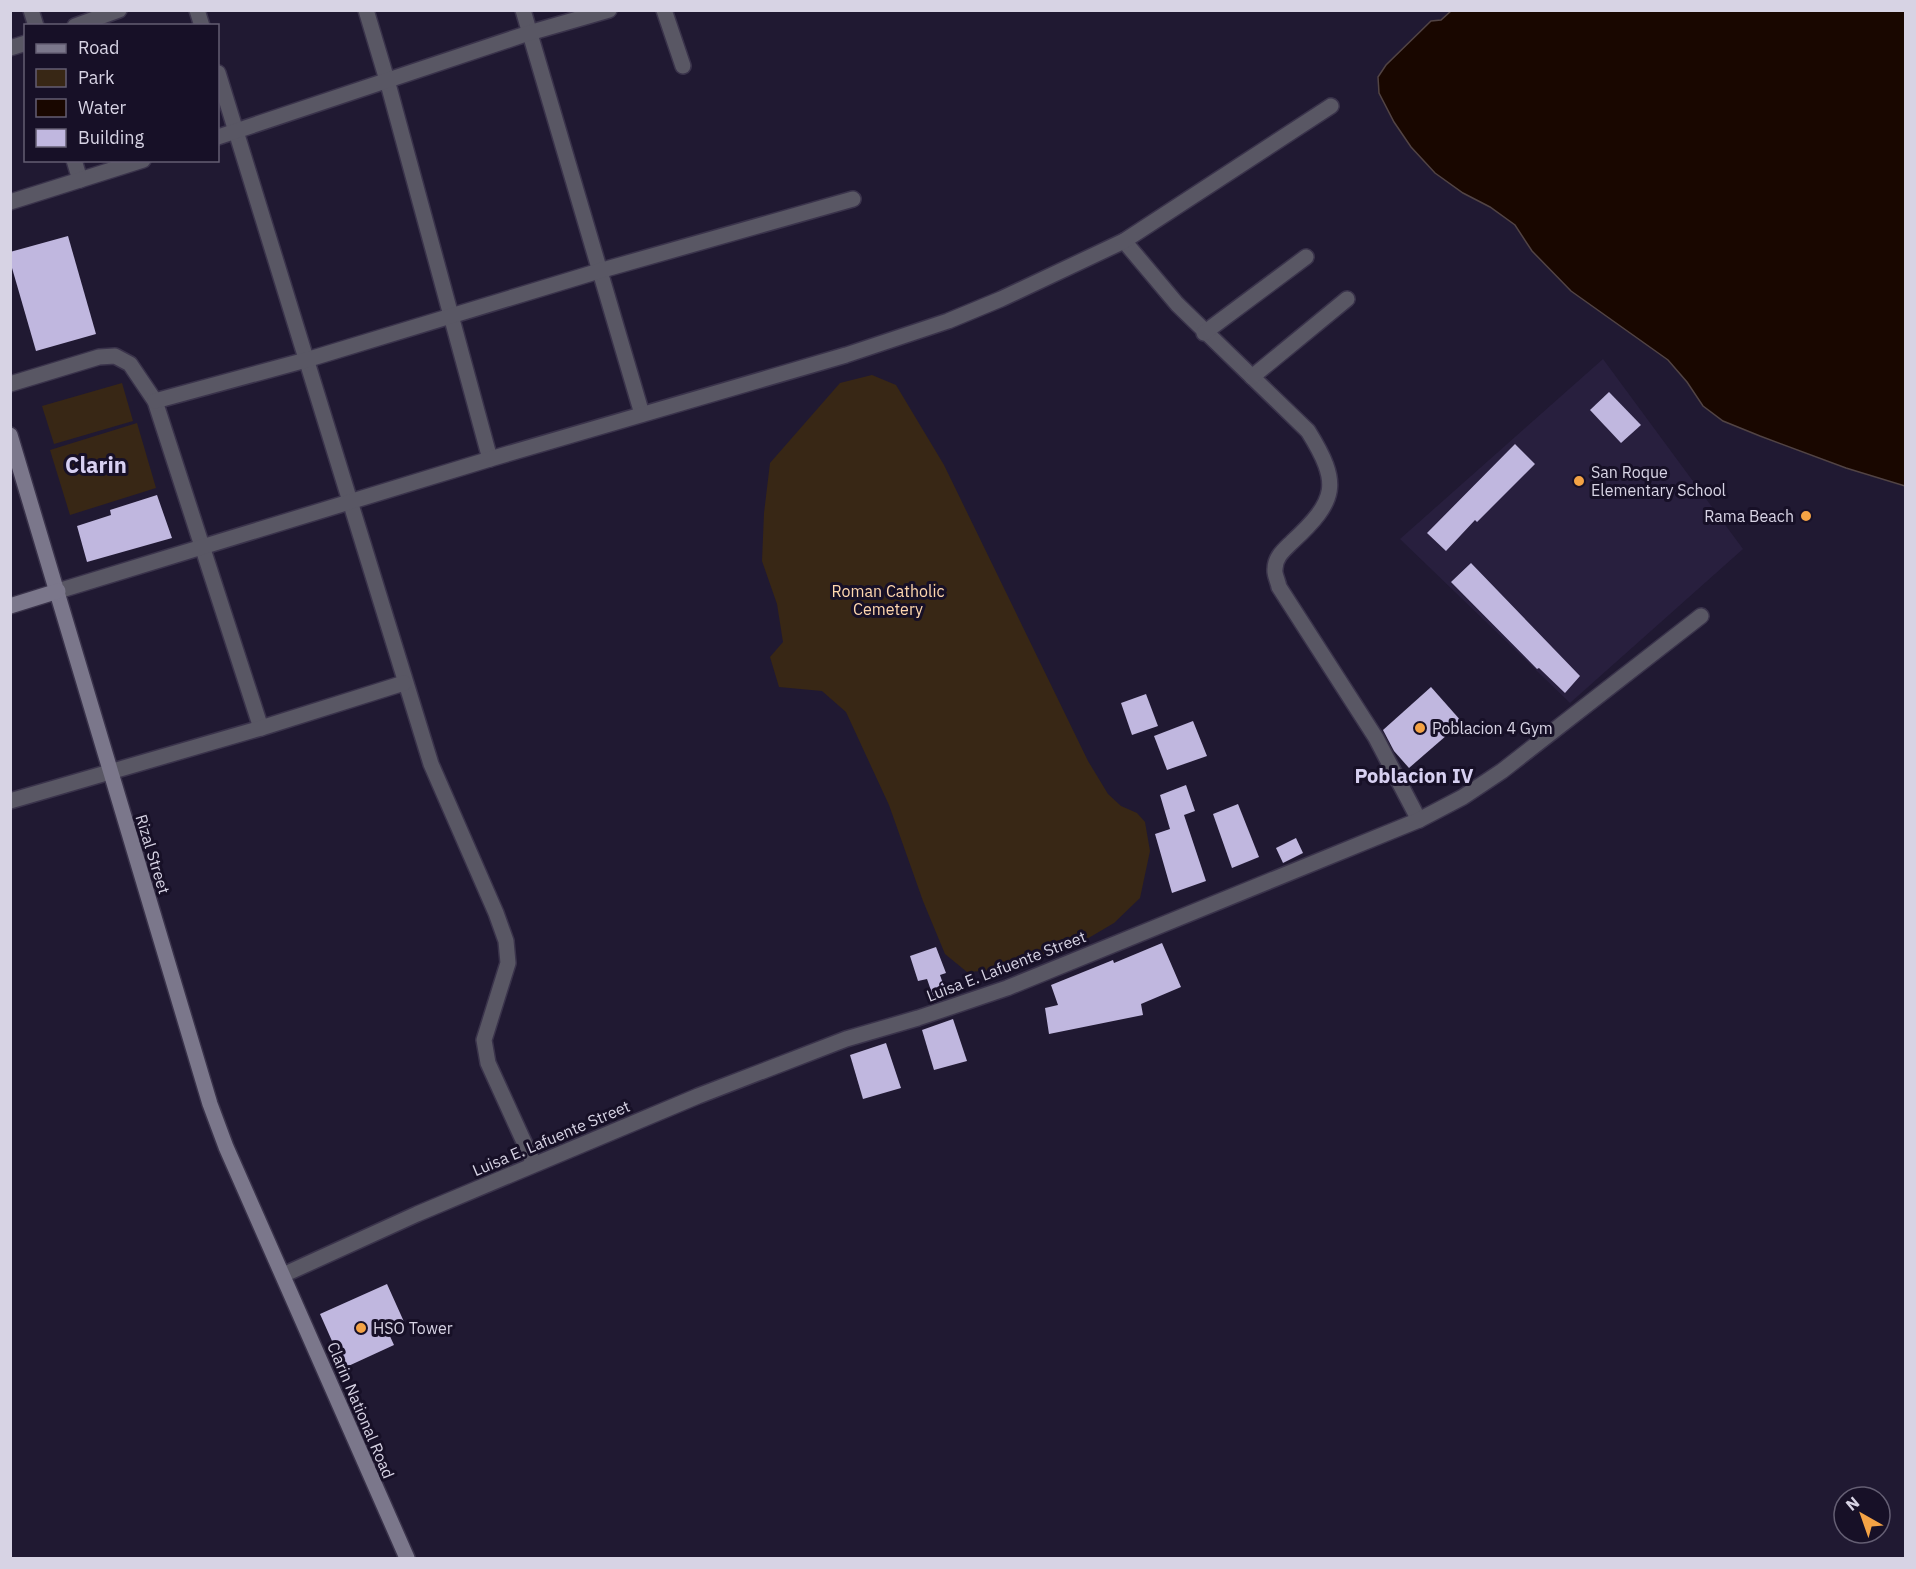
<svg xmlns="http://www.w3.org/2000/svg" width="1916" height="1569" viewBox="0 0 1916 1569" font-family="'IBM Plex Sans',sans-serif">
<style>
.built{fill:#281f3e}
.green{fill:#382715}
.water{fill:#190700;stroke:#524444;stroke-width:1.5}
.building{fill:#c0b7df}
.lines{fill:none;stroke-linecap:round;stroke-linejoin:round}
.street-casing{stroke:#3a334b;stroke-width:18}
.secondary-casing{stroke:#3a334b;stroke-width:18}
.street{stroke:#595764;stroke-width:15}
.secondary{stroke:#7b778b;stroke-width:15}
.poi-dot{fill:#f4a345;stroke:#171027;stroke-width:2}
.labels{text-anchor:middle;stroke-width:6;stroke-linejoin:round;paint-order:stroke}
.poi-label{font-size:16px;fill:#d7d3e4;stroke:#171027;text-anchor:start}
.park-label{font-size:16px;fill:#ffd7ae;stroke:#171027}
.street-label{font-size:16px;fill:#d7d3e4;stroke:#171027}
.quarter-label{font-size:20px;font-weight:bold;fill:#d7d0f1;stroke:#171027}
.district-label{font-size:22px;font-weight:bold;fill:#d7d0f1;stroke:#171027}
</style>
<rect width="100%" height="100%" fill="#201932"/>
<polygon class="built" points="1603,359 1743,549 1570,703 1400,539"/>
<g class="green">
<polygon points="872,375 896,385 944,465 1088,761 1108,794 1121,806 1137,813 1145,822 1150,851 1140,898 1114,923 1075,946 1010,969 967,972 945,954 923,901 889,805 846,712 822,691 779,687 770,657 783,642 777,604 762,561 764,513 770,463 840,383"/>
<polygon points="122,383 133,421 54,444 42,406"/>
<polygon points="137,423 156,488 70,515 50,450"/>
</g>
<polygon class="water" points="1451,11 1905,11 1905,486 1846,468 1760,436 1723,421 1703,406 1687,382 1668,360 1571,291 1532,251 1515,225 1490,207 1463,193 1435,173 1411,147 1394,122 1379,93 1378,77 1386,65 1431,21 1441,20"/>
<g class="building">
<polygon points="68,236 96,334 36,351 10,261 10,252"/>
<polygon points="1609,392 1641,425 1621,443 1590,410"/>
<polygon points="1515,444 1535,464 1477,522 1475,520 1446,551 1427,533"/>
<polygon points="157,495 172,538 87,562 77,526 111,515 110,510"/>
<polygon points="1471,563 1580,676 1565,693 1539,668 1537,669 1451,582"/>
<polygon points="1431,687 1462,722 1409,768 1394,751 1383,730"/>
<polygon points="1146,694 1158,726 1132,735 1121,703"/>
<polygon points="1193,721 1207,756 1167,770 1154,736"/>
<polygon points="1186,785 1195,811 1184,815 1206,881 1172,893 1155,834 1170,829 1160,795"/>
<polygon points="1238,804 1259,857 1232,868 1213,814"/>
<polygon points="1296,838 1303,853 1283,863 1276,848"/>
<polygon points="1162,943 1181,987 1141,1004 1143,1015 1049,1034 1045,1008 1058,1005 1051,985 1113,960 1114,963"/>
<polygon points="936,947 946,973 940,975 947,995 934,999 927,979 918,981 910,956"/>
<polygon points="953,1019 967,1061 934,1070 922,1030"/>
<polygon points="886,1043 901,1088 863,1099 850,1055"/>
<polygon points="387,1284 405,1324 388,1332 394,1345 344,1368 320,1314"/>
</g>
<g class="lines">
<g class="street-casing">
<g id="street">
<polyline points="31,10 36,26"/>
<polyline points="197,10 202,26"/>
<polyline points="366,10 387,80 490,459"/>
<polyline points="523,10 642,414"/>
<polyline points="664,10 683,66"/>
<polyline points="75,26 119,10"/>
<polyline points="10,48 26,43"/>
<polyline points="218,73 431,764 496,913 506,941 508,963 484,1040 488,1063 534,1164"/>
<polyline points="218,137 529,33 609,10"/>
<polyline points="74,160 80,180"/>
<polyline points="10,202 143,160"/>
<path d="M1124 241 1177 304 1308 431C1341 484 1337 500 1292 542 1284 550 1275 557 1275 569 1274 574 1278 581 1279 587L1376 738 1419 820"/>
<polyline points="1204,333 1306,257"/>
<polyline points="1252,377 1347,299"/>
<polyline points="10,384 99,357 115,356 130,364 155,401 261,728"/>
<polyline points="155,401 306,360 599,271 853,199"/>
<polyline points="58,591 490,459 846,355 948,321 1001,299 1124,241 1331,106"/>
<polyline points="10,801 261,728 404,683"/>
<polyline points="283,1275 417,1214 698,1096 846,1039 918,1018 1007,988 1419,820 1463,797 1502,771 1701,616"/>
</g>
</g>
<g class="secondary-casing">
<g id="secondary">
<polyline points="10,435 210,1104 226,1147 407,1558"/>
<polyline points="10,606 58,591"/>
</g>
</g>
<use href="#street" class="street"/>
<use href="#secondary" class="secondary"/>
</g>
<g class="poi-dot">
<circle cx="1579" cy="481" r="6"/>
<circle cx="1806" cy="516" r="6"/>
<circle cx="1420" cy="728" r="6"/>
<circle cx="361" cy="1328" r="6"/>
</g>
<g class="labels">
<g class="poi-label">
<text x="1591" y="478">San Roque<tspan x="1591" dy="18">Elementary School</tspan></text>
<text x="1794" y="522" text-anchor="end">Rama Beach</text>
<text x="1432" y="734">Poblacion 4 Gym</text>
<text x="373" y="1334">HSO Tower</text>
</g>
<g class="park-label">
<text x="888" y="597">Roman Catholic<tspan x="888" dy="18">Cemetery</tspan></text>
</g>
<g class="street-label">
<text transform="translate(153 854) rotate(73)" y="6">Rizal Street</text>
<text transform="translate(1006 966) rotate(-21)" y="6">Luisa E. Lafuente Street</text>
<text transform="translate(551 1138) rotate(-23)" y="6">Luisa E. Lafuente Street</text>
<text transform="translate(361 1410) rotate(67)" y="6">Clarin National Road</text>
</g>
<g class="quarter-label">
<text x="1414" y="783">Poblacion IV</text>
</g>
<g class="district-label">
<text x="96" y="473">Clarin</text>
</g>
</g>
<rect width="1916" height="1569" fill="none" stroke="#d7d3e4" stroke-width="24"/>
<rect x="24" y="24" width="195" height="138" fill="#171027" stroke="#645e73" stroke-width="1.5"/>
<rect x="36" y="44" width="30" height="9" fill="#7b778b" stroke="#645e73" stroke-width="1.5"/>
<text x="78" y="54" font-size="18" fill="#d7d3e4">Road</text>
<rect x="36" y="69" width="30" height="18" fill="#382715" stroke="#645e73" stroke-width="1.5"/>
<text x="78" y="84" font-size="18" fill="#d7d3e4">Park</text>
<rect x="36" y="99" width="30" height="18" fill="#190700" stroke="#645e73" stroke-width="1.5"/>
<text x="78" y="114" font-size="18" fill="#d7d3e4">Water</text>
<rect x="36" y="129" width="30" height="18" fill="#c0b7df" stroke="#645e73" stroke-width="1.5"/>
<text x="78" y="144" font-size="18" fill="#d7d3e4">Building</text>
<g transform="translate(1862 1515) rotate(320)"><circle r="28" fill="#171027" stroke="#645e73" stroke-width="1.5"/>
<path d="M0-4.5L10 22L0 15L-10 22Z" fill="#f4a345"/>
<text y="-9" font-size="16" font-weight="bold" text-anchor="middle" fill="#d7d3e4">N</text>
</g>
</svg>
